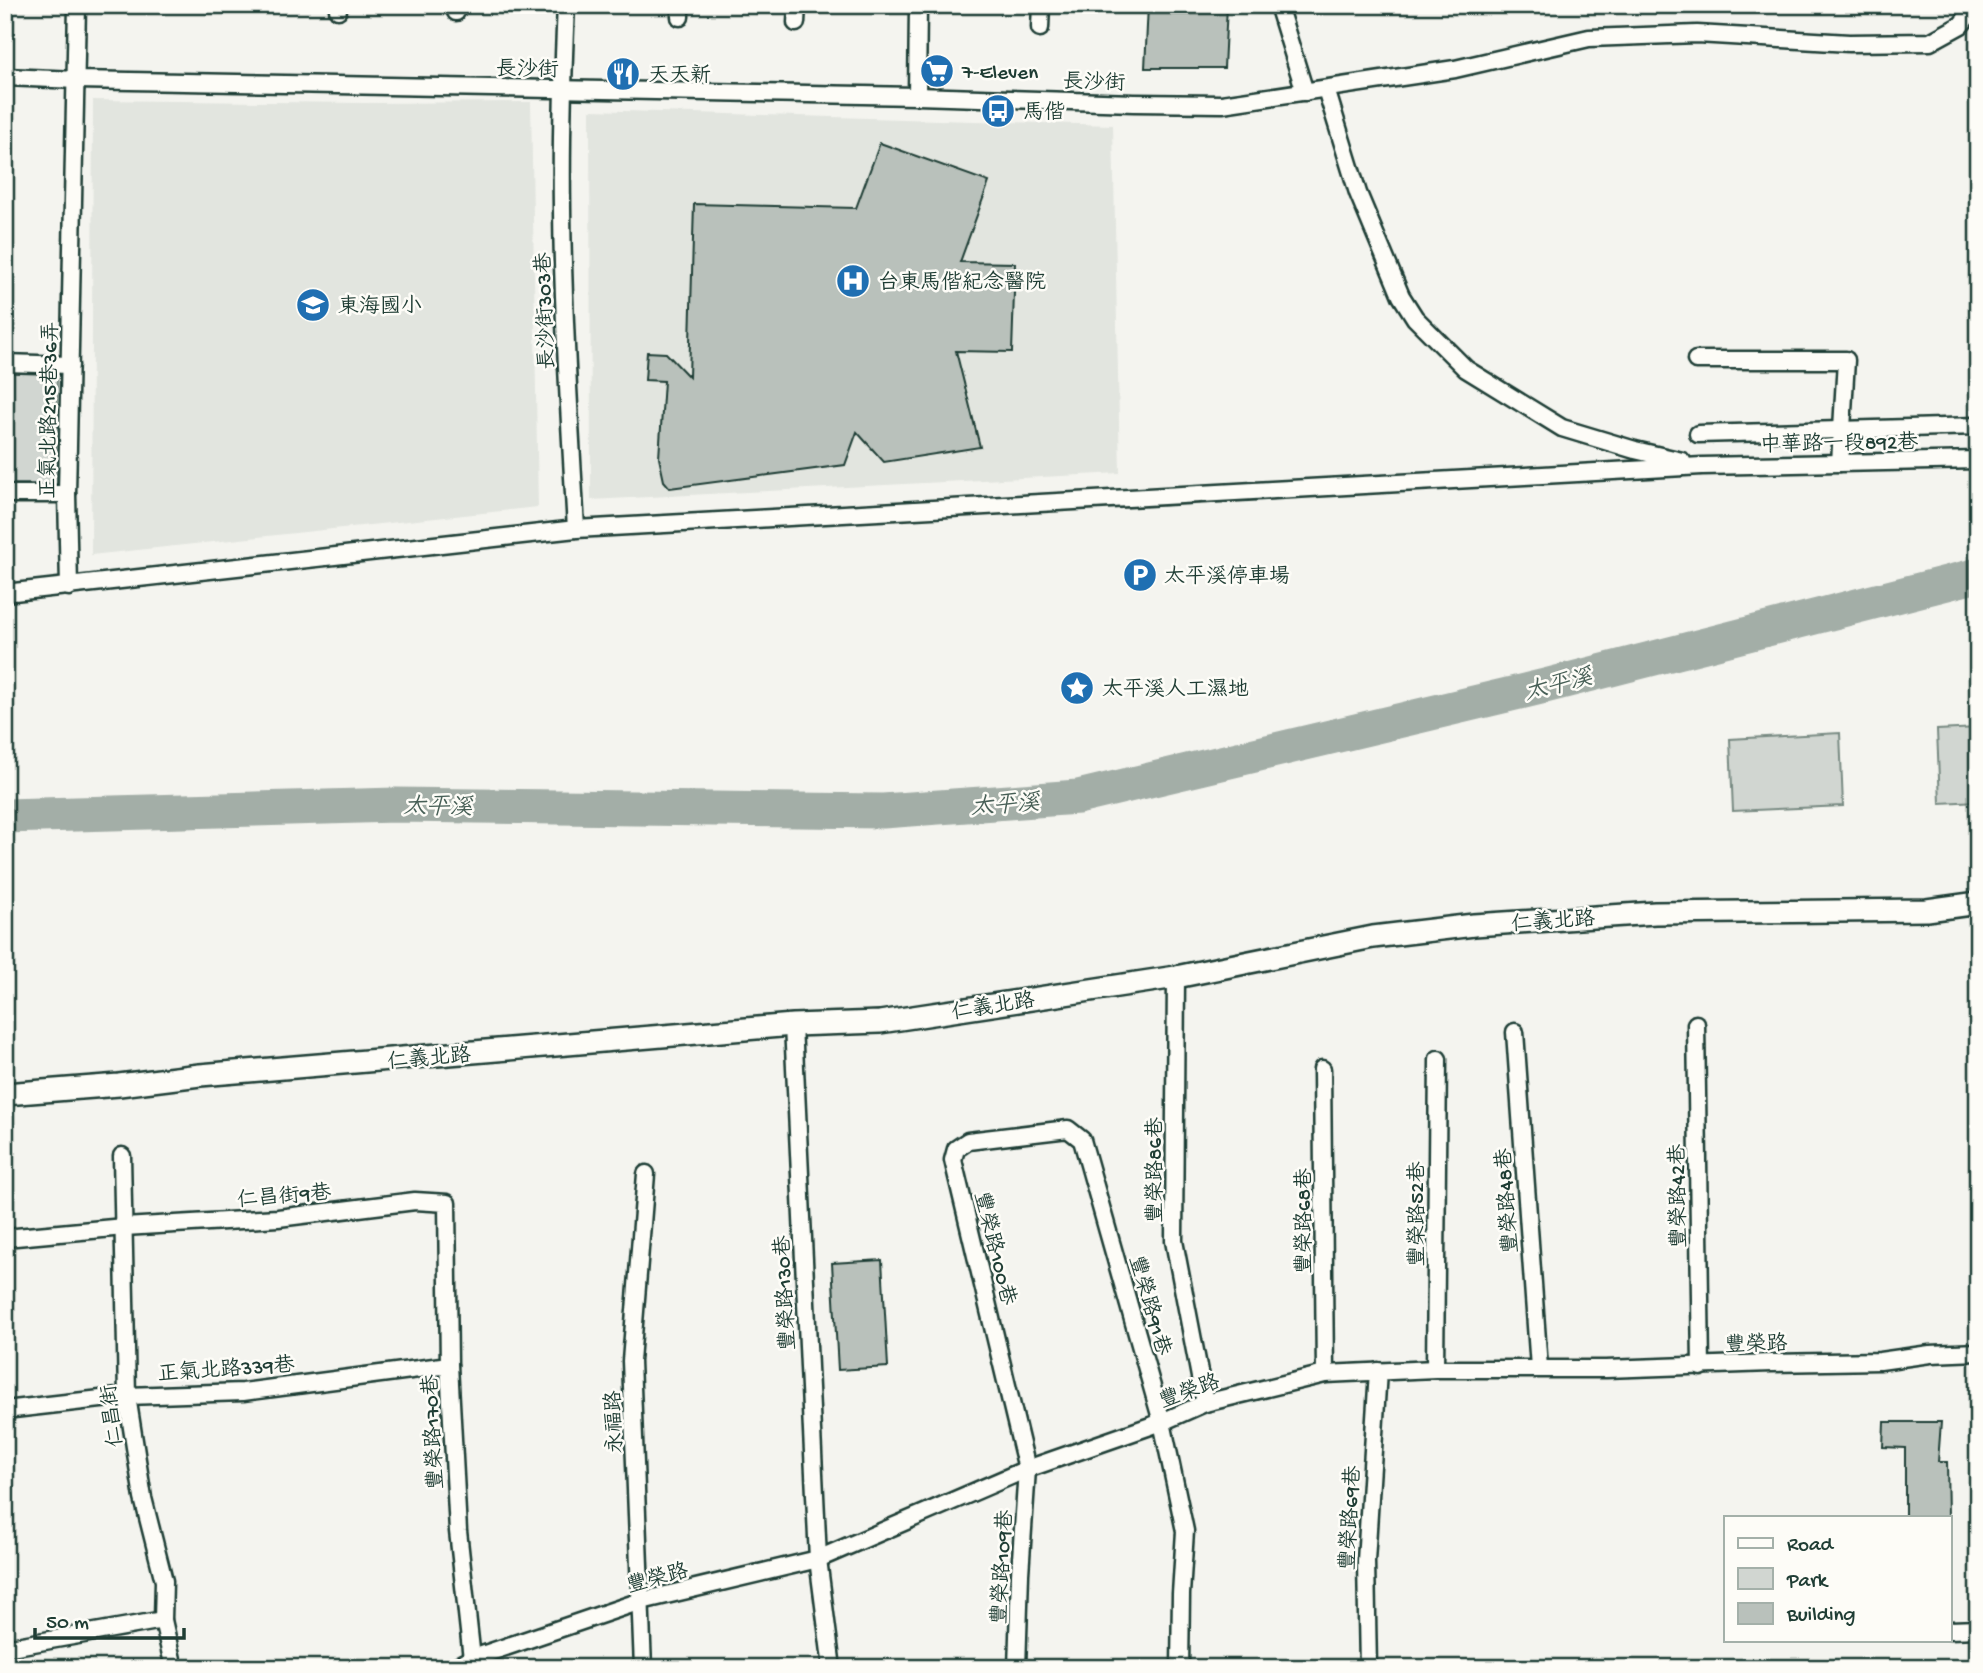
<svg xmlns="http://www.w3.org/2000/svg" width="1983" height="1673" viewBox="0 0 1983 1673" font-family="'Gochi Hand','LXGW WenKai TC',sans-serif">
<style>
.built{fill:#e2e5df}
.green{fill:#d1d6d1;stroke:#788a82;stroke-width:2}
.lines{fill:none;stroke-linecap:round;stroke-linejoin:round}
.river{stroke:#a3aea7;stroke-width:35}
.building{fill:#b9c1bb;stroke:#1f3d34;stroke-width:2}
.minor-casing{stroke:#1f3d34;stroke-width:21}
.tertiary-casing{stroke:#1f3d34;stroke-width:26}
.minor{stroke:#fdfcf7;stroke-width:16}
.tertiary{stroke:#fdfcf7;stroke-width:21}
.labels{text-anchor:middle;stroke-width:5;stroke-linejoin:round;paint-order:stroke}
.street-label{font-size:21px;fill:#1f3d34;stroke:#fdfcf7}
.poi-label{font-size:21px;fill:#1f3d34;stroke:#fdfcf7;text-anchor:start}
.water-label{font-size:23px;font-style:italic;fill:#475f56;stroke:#fdfcf7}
</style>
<rect width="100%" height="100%" fill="#f4f4ef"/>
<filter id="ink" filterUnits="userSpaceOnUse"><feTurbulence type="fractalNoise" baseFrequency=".0143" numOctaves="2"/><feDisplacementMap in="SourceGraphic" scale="14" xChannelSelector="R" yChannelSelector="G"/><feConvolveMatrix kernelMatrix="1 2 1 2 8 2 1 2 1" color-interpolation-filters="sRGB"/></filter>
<g filter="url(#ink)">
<g class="built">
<polygon points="93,100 364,103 531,102 538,507 91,555"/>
<polygon points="590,110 1113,125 1120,473 591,500"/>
</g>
<g class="green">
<polygon points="5,370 57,371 56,484 5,484"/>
<polygon points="1978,728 1978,801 1940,803 1937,730"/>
<polygon points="1840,733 1843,806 1733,811 1730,739"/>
</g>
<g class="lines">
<polyline class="river" points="5,816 395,805 883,811 1078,797 1545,686 1978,575"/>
</g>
<g class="building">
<polygon points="1148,5 1227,5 1224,68 1145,68"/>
<polygon points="880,143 989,182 960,262 1015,263 1012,352 956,351 980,447 884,462 857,432 845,465 670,488 664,481 659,458 664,381 645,380 647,352 666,353 689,377 694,204 856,208"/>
<polygon points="882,1260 888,1367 838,1370 832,1263"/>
<polygon points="1884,1422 1941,1422 1938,1462 1947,1462 1948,1517 1905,1517 1905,1448 1883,1447"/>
</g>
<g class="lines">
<g class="minor-casing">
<g id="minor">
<path d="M566 5C563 73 561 141 562 209 563 316 570 423 576 529"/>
<polyline points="1278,5 1305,92"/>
<polyline points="338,10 338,5"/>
<polyline points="456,12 456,5"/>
<polyline points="680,17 680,5"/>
<polyline points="796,23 797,5"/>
<polyline points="1040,28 1041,5"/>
<polyline points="5,77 77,80 917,96 1134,103 1222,104 1455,69 1589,38 1697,34 1849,43 1930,42 1961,25 1976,5"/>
<polyline points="1326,89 1358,193 1401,296 1415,318 1466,369 1562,428 1635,450 1682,461"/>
<polyline points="917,96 918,5"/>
<polyline points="1696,360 1846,360 1840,463"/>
<polyline points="5,363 70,365"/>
<polyline points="1698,434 1978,426"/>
<polyline points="5,494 67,494"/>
<polyline points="69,587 67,494 77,5"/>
<polyline points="5,593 576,529 1702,466 1978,460"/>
<polyline points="1176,977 1174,1241 1205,1403"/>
<polyline points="1696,1024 1701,1367"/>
<polyline points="793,1025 818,1559 832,1668"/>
<polyline points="1515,1032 1539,1368"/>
<polyline points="1322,1069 1325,1374"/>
<polyline points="122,1156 127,1396 143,1498 164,1581 163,1620 174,1668"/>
<polyline points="5,1238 124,1227 278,1218 415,1201 447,1203 449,1365 458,1531 473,1668"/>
<polyline points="1435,1369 1438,1059"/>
<polyline points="5,1410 127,1396 243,1392 449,1365"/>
<polyline points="1950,1630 1978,1629"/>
<polyline points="5,1648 163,1620"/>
<polyline points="453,1668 473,1658 641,1601 818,1559 1027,1469 1162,1422 1205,1403 1325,1374 1435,1369 1606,1369 1771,1363 1880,1361 1930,1354 1978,1352"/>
<polyline points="643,1668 631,1361 646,1174"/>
<polyline points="1017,1668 1020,1574 1027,1469 953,1160 956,1149 968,1141 1068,1129 1082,1140 1162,1422 1185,1531 1181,1594 1180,1668"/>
<polyline points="1368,1668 1366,1561 1378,1371"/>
</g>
</g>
<g class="tertiary-casing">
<polyline id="tertiary" points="5,1094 119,1085 200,1075 793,1025 880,1022 1176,977 1373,937 1474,925 1655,913 1927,910 1978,903"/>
</g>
<use href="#minor" class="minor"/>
<use href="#tertiary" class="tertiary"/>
</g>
</g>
<defs>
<g id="supermarket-disc" transform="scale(1.75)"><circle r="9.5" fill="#1f6fb2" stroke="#fdfcf7"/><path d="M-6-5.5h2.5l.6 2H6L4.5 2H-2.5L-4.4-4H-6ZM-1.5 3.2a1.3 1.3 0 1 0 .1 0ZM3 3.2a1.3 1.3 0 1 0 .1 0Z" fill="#fff"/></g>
<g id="restaurant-disc" transform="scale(1.75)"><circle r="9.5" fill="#1f6fb2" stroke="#fdfcf7"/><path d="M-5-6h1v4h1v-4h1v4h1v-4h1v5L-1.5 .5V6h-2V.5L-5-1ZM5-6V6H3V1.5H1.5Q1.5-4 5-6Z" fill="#fff"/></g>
<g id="bus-disc" transform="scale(1.75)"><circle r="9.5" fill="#1f6fb2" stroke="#fdfcf7"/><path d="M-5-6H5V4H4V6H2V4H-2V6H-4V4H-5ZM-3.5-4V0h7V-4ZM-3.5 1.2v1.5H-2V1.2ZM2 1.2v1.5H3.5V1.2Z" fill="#fff"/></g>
<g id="hospital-disc" transform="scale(1.75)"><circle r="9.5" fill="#1f6fb2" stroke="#fdfcf7"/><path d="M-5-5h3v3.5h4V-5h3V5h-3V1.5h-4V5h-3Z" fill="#fff"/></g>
<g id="school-disc" transform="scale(1.75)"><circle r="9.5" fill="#1f6fb2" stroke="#fdfcf7"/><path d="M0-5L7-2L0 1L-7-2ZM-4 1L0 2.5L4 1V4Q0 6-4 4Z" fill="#fff"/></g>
<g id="parking-disc" transform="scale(1.75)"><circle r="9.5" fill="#1f6fb2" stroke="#fdfcf7"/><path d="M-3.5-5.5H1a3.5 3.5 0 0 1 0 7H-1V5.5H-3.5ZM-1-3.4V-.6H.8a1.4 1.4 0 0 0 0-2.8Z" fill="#fff"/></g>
<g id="sight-disc" transform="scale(1.75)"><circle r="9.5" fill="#1f6fb2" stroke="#fdfcf7"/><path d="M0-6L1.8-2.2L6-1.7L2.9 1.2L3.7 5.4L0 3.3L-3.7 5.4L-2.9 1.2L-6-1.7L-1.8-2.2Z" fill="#fff"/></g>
</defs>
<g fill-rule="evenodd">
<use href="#supermarket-disc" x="937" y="71"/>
<use href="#restaurant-disc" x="623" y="74"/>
<use href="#bus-disc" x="998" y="111"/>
<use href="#hospital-disc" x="853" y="281"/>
<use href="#school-disc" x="313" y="305"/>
<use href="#parking-disc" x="1140" y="575"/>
<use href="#sight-disc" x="1077" y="688"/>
</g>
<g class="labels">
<g class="street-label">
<text transform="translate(527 68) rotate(1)" y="7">長沙街</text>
<text transform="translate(1094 81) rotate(2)" y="7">長沙街</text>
<text transform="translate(544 311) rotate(-92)" y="7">長沙街303巷</text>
<text transform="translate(48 410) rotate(-89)" y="7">正氣北路215巷36弄</text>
<text transform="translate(1839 442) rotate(-1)" y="7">中華路一段892巷</text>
<text transform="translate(1553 920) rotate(-4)" y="7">仁義北路</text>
<text transform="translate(993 1005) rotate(-9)" y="7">仁義北路</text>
<text transform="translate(429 1057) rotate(-5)" y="7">仁義北路</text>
<text transform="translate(1154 1170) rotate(-90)" y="7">豐榮路86巷</text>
<text transform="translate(284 1195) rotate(-5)" y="7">仁昌街9巷</text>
<text transform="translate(1677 1196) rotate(-91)" y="7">豐榮路42巷</text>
<text transform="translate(1506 1201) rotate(-94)" y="7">豐榮路48巷</text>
<text transform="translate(1416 1214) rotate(-90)" y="7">豐榮路52巷</text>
<text transform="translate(1303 1221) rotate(-90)" y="7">豐榮路68巷</text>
<text transform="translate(996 1248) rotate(76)" y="7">豐榮路100巷</text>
<text transform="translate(784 1293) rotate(-93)" y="7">豐榮路130巷</text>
<text transform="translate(1151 1305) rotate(74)" y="7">豐榮路91巷</text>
<text transform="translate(1756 1343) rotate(-2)" y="7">豐榮路</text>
<text transform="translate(226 1368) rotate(-4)" y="7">正氣北路339巷</text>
<text transform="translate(1189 1390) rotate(-20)" y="7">豐榮路</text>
<text transform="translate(111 1416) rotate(-97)" y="7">仁昌街</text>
<text transform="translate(613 1422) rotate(-92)" y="7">永福路</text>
<text transform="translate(432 1432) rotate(-93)" y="7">豐榮路170巷</text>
<text transform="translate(1349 1518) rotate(-87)" y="7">豐榮路69巷</text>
<text transform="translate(1001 1567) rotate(-87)" y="7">豐榮路109巷</text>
<text transform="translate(657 1577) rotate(-15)" y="7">豐榮路</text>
</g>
<g class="poi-label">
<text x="962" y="78">7-Eleven</text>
<text x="648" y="81">天天新</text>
<text x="1023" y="118">馬偕</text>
<text x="878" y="288">台東馬偕紀念醫院</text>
<text x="338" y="312">東海國小</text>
<text x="1164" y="582">太平溪停車場</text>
<text x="1102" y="695">太平溪人工濕地</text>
</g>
<g class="water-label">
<text transform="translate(1558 683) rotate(-14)" y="8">太平溪</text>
<text transform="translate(1005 803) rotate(-4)" y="8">太平溪</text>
<text transform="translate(438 805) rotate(1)" y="8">太平溪</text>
</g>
</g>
<rect width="1983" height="1673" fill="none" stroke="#fdfcf7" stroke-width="28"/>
<rect x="14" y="14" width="1955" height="1645" fill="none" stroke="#1f3d34" stroke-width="2.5" filter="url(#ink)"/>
<rect x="1724" y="1516" width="228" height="126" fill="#fdfcf7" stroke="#a4b0a9" stroke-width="2"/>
<rect x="1738" y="1538" width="35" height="10" fill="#fdfcf7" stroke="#a4b0a9" stroke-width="2"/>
<text x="1787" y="1550" font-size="21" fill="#1f3d34">Road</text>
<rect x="1738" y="1568" width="35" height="21" fill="#d1d6d1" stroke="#a4b0a9" stroke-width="2"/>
<text x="1787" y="1586" font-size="21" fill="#1f3d34">Park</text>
<rect x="1738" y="1603" width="35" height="21" fill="#b9c1bb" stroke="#a4b0a9" stroke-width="2"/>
<text x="1787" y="1620" font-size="21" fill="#1f3d34">Building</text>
<path d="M35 1628v10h149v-10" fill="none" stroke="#1f3d34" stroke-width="3.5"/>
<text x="46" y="1628" font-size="21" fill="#1f3d34" stroke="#fdfcf7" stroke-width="5" paint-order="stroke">50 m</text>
</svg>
